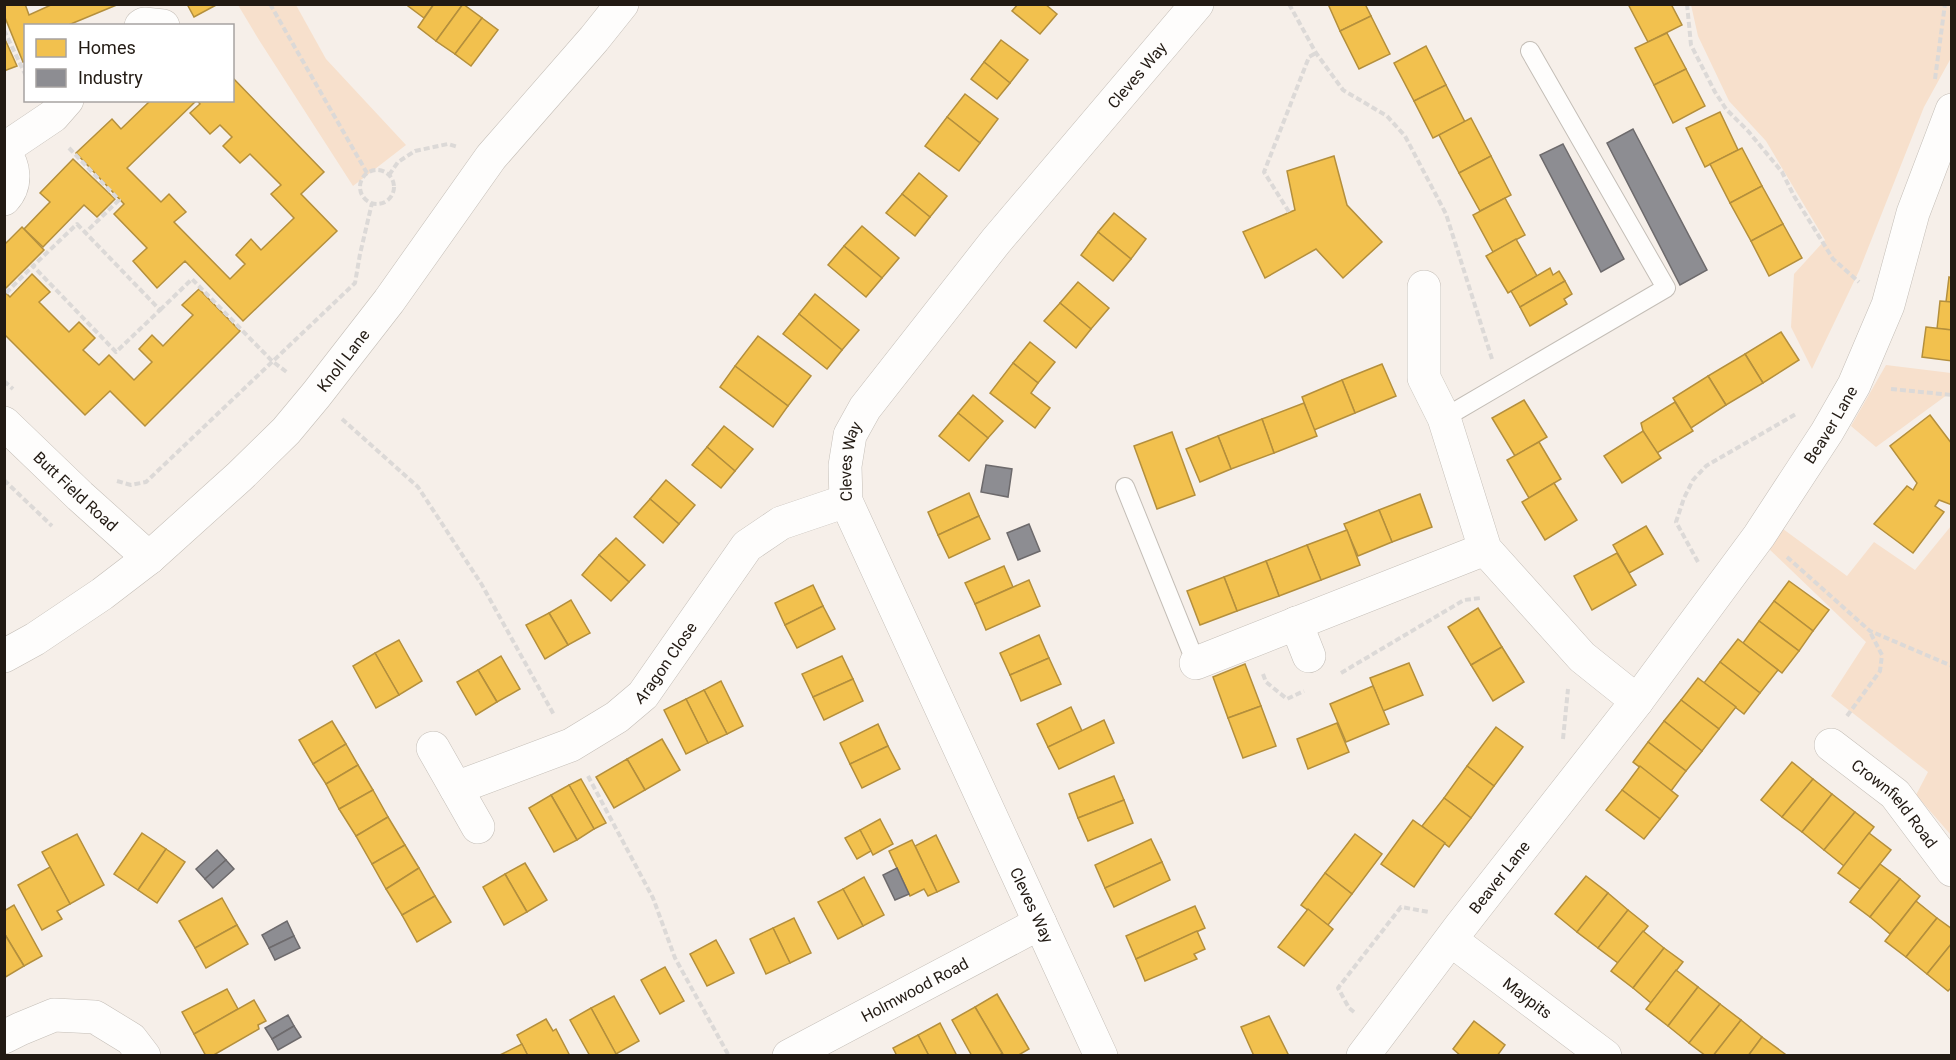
<svg xmlns="http://www.w3.org/2000/svg" width="1956" height="1060" viewBox="0 0 1956 1060" font-family="Roboto,sans-serif">
<style>
.green{fill:#f7e0cc}
.homes{fill:#f2c14e;stroke:#b48f3c;stroke-width:1.5}
.industry{fill:#8d8d92;stroke:#6d6a6c;stroke-width:1.5}
.lines{fill:none;stroke-linecap:round;stroke-linejoin:round}
.lane-casing{stroke:#c4beb7;stroke-width:20}
.street-casing{stroke:#c4beb7;stroke-width:34}
.secondary-casing{stroke:#c4beb7;stroke-width:34}
.path{stroke:#dcd9d7;stroke-width:4;stroke-dasharray:6 3;stroke-linecap:butt}
.lane{stroke:#fefdfc;stroke-width:18}
.street{stroke:#fefdfc;stroke-width:33}
.secondary{stroke:#fefdfc;stroke-width:33}
.labels{text-anchor:middle;stroke-width:6;stroke-linejoin:round;paint-order:stroke}
.street-label{font-size:16px;fill:#221a13;stroke:#fff}
</style>
<rect width="100%" height="100%" fill="#f6efe9"/>
<g class="green">
<polygon points="238,5 296,5 326,59 406,145 353,186 259,40"/>
<polygon points="1691,5 1951,5 1951,58 1924,107 1859,271 1812,369 1791,327 1794,274 1825,240 1766,141 1729,101 1698,36"/>
<polygon points="1886,365 1951,373 1951,392 1876,447 1851,426"/>
<polygon points="1779,526 1847,576 1874,542 1915,570 1951,526 1951,835 1916,795 1928,772 1831,696 1866,642 1768,548"/>
</g>
<g class="homes">
<polygon points="4,4 25,4 29,15 53,4 119,4 66,26 26,26 26,61 23,62 4,15"/>
<polygon points="187,4 218,4 194,17"/>
<polygon points="409,4 434,4 424,18 408,6"/>
<polygon points="434,4 463,4 436,41 418,27"/>
<polygon points="463,4 482,18 455,54 436,41"/>
<polygon points="1018,4 1045,4 1057,14 1040,34 1012,11"/>
<polygon points="1328,4 1365,4 1371,16 1340,31"/>
<polygon points="1628,4 1671,4 1682,25 1648,42"/>
<polygon points="1371,16 1390,54 1359,69 1340,31"/>
<polygon points="482,18 498,30 471,66 455,54"/>
<polygon points="1667,33 1686,69 1654,85 1635,48"/>
<polygon points="4,37 17,66 4,71"/>
<polygon points="1001,40 1028,60 1010,83 984,62"/>
<polygon points="1426,46 1446,85 1414,101 1394,63"/>
<polygon points="984,62 1010,83 997,99 971,79"/>
<polygon points="1686,69 1705,106 1673,123 1654,85"/>
<polygon points="232,77 324,172 301,194 337,231 243,321 185,261 157,288 133,261 147,248 114,214 124,204 76,153 112,119 121,129 151,100 197,100 127,168 161,202 169,194 186,212 174,222 230,279 245,264 236,255 251,239 261,250 294,218 271,194 281,185 250,154 240,163 223,146 232,137 220,125 210,134 190,113 200,104 197,100 232,100"/>
<polygon points="1446,85 1465,122 1433,138 1414,101"/>
<polygon points="965,94 998,119 980,143 947,117"/>
<polygon points="1720,112 1738,150 1705,167 1686,128"/>
<polygon points="947,117 980,143 959,171 925,146"/>
<polygon points="1471,118 1491,156 1459,173 1439,135"/>
<polygon points="1742,148 1762,186 1730,203 1710,164"/>
<polygon points="1334,156 1347,205 1382,242 1343,278 1316,249 1265,278 1243,232 1295,210 1287,171"/>
<polygon points="1491,156 1511,195 1480,211 1459,173"/>
<polygon points="73,159 115,199 97,217 84,205 43,247 24,229 50,202 40,193"/>
<polygon points="919,173 947,196 930,217 902,194"/>
<polygon points="1762,186 1783,224 1751,241 1730,203"/>
<polygon points="902,194 930,217 915,236 886,213"/>
<polygon points="1505,198 1525,235 1493,252 1473,215"/>
<polygon points="1114,213 1146,239 1131,259 1098,232"/>
<polygon points="1783,224 1802,258 1769,276 1751,241"/>
<polygon points="862,226 899,258 882,278 844,246"/>
<polygon points="22,227 44,250 4,290 4,245"/>
<polygon points="1098,232 1131,259 1113,281 1081,255"/>
<polygon points="1516,239 1537,276 1508,293 1486,256"/>
<polygon points="844,246 882,278 866,297 828,265"/>
<polygon points="1550,268 1553,275 1559,271 1565,281 1520,307 1511,291"/>
<polygon points="32,274 50,292 39,302 69,332 79,322 95,338 83,350 99,365 109,355 134,380 152,362 139,349 152,335 163,346 193,315 182,305 199,289 240,331 145,426 110,391 85,415 4,334 4,291 10,297"/>
<polygon points="1949,277 1952,278 1952,302 1946,302"/>
<polygon points="1565,281 1572,294 1564,299 1567,304 1530,326 1520,307"/>
<polygon points="1078,282 1109,308 1091,329 1060,303"/>
<polygon points="815,294 859,330 842,350 799,314"/>
<polygon points="1940,301 1952,302 1952,330 1937,329"/>
<polygon points="1060,303 1091,329 1076,348 1044,321"/>
<polygon points="799,314 842,350 827,369 783,334"/>
<polygon points="1926,327 1952,330 1952,361 1922,357"/>
<polygon points="1781,332 1799,360 1763,383 1745,354"/>
<polygon points="758,336 811,376 788,406 735,366"/>
<polygon points="1030,342 1055,362 1038,383 1013,363"/>
<polygon points="1745,354 1763,383 1726,405 1708,376"/>
<polygon points="1013,363 1038,383 1031,393 1050,408 1035,428 990,393"/>
<polygon points="1382,364 1396,396 1355,413 1342,380"/>
<polygon points="735,366 788,406 773,427 720,387"/>
<polygon points="1708,376 1726,405 1691,428 1673,398"/>
<polygon points="1342,380 1355,413 1314,430 1302,397"/>
<polygon points="973,395 1003,421 988,438 958,413"/>
<polygon points="1524,400 1547,437 1515,456 1492,418"/>
<polygon points="1675,402 1693,431 1657,453 1643,431 1641,423"/>
<polygon points="1304,403 1317,436 1274,453 1262,419"/>
<polygon points="958,413 988,438 969,461 939,436"/>
<polygon points="1930,415 1952,444 1952,505 1939,500 1935,506 1944,512 1913,553 1874,524 1907,486 1913,490 1917,483 1890,446"/>
<polygon points="1262,419 1274,453 1231,469 1218,436"/>
<polygon points="724,426 753,449 735,471 707,447"/>
<polygon points="1643,431 1661,458 1622,483 1604,456"/>
<polygon points="1172,432 1195,495 1157,509 1134,446"/>
<polygon points="1218,436 1231,469 1200,482 1186,449"/>
<polygon points="1539,442 1561,479 1529,498 1507,460"/>
<polygon points="707,447 735,471 721,488 692,465"/>
<polygon points="666,480 695,505 679,524 650,499"/>
<polygon points="1554,483 1577,520 1545,540 1522,502"/>
<polygon points="969,493 979,516 938,535 928,512"/>
<polygon points="1420,494 1432,527 1392,542 1379,510"/>
<polygon points="650,499 679,524 663,543 634,517"/>
<polygon points="1379,510 1392,542 1358,556 1344,524"/>
<polygon points="979,516 990,539 949,558 938,535"/>
<polygon points="1646,526 1663,554 1629,573 1613,545"/>
<polygon points="1347,530 1360,565 1321,580 1307,545"/>
<polygon points="616,538 645,565 629,582 599,555"/>
<polygon points="1307,545 1321,580 1279,596 1266,561"/>
<polygon points="1617,553 1636,585 1592,610 1574,576"/>
<polygon points="599,555 629,582 611,601 582,575"/>
<polygon points="1266,561 1279,596 1237,611 1224,577"/>
<polygon points="1004,566 1013,587 975,604 965,583"/>
<polygon points="1224,577 1237,611 1200,625 1187,591"/>
<polygon points="1029,580 1040,606 986,630 975,604"/>
<polygon points="1789,581 1829,610 1813,631 1774,601"/>
<polygon points="813,585 823,606 785,625 775,603"/>
<polygon points="571,600 590,633 568,645 549,613"/>
<polygon points="1774,601 1813,631 1799,651 1759,621"/>
<polygon points="823,606 835,629 797,648 785,625"/>
<polygon points="1478,608 1502,647 1471,665 1448,627"/>
<polygon points="549,613 568,645 545,659 526,625"/>
<polygon points="1759,621 1799,651 1782,673 1743,643"/>
<polygon points="1039,635 1049,658 1010,675 1000,653"/>
<polygon points="1738,639 1778,670 1760,693 1720,662"/>
<polygon points="399,640 422,681 399,695 375,653"/>
<polygon points="1502,647 1524,682 1493,701 1471,665"/>
<polygon points="375,653 399,695 376,708 353,666"/>
<polygon points="501,656 520,689 497,702 478,670"/>
<polygon points="842,656 853,679 813,697 802,674"/>
<polygon points="1049,658 1061,684 1021,701 1010,675"/>
<polygon points="1720,662 1760,693 1744,714 1704,683"/>
<polygon points="1409,663 1423,695 1383,711 1370,678"/>
<polygon points="1245,664 1261,706 1228,718 1213,677"/>
<polygon points="478,670 497,702 476,715 457,682"/>
<polygon points="1698,678 1736,707 1719,729 1681,700"/>
<polygon points="853,679 863,701 824,720 813,697"/>
<polygon points="721,681 743,726 727,734 704,690"/>
<polygon points="1373,686 1389,724 1346,742 1330,704"/>
<polygon points="704,690 727,734 708,743 686,699"/>
<polygon points="686,699 708,743 686,754 664,710"/>
<polygon points="1681,700 1719,729 1702,751 1664,721"/>
<polygon points="1261,706 1276,746 1243,758 1228,718"/>
<polygon points="1071,707 1082,731 1048,747 1037,724"/>
<polygon points="1104,720 1114,743 1059,769 1048,747"/>
<polygon points="332,721 346,744 313,764 299,740"/>
<polygon points="1664,721 1702,751 1686,771 1648,742"/>
<polygon points="1337,723 1349,752 1308,769 1297,739"/>
<polygon points="878,724 888,746 850,764 840,743"/>
<polygon points="1496,727 1523,747 1494,786 1467,766"/>
<polygon points="662,739 680,770 645,790 627,759"/>
<polygon points="1648,742 1686,771 1671,791 1633,762"/>
<polygon points="346,744 358,765 326,784 313,764"/>
<polygon points="888,746 900,769 862,788 850,764"/>
<polygon points="627,759 645,790 614,808 596,777"/>
<polygon points="1792,762 1813,779 1782,817 1761,800"/>
<polygon points="358,765 373,790 339,809 326,784"/>
<polygon points="1467,766 1494,786 1471,818 1444,798"/>
<polygon points="1640,766 1678,796 1660,819 1622,790"/>
<polygon points="1114,776 1124,800 1078,818 1069,794"/>
<polygon points="581,779 606,823 594,829 569,785"/>
<polygon points="1813,779 1832,794 1802,832 1782,817"/>
<polygon points="569,785 594,829 577,840 551,795"/>
<polygon points="373,790 388,817 356,836 339,809"/>
<polygon points="1622,790 1660,819 1644,839 1606,810"/>
<polygon points="1832,794 1855,812 1824,850 1802,832"/>
<polygon points="551,795 577,840 554,852 529,808"/>
<polygon points="1444,798 1471,818 1449,847 1422,826"/>
<polygon points="1124,800 1133,823 1088,841 1078,818"/>
<polygon points="1855,812 1874,827 1844,866 1824,850"/>
<polygon points="388,817 405,845 372,864 356,836"/>
<polygon points="880,819 893,844 873,855 860,830"/>
<polygon points="1413,820 1445,843 1414,887 1381,864"/>
<polygon points="860,830 871,851 857,859 845,838"/>
<polygon points="142,833 166,849 138,890 114,874"/>
<polygon points="1869,833 1891,850 1860,889 1838,873"/>
<polygon points="77,834 104,885 70,904 42,852"/>
<polygon points="1355,834 1382,854 1352,894 1325,873"/>
<polygon points="936,835 959,882 937,892 915,846"/>
<polygon points="1151,839 1162,862 1105,888 1095,865"/>
<polygon points="912,840 937,892 928,896 924,889 910,896 889,851"/>
<polygon points="405,845 419,868 386,889 372,864"/>
<polygon points="166,849 185,862 157,903 138,890"/>
<polygon points="1162,862 1170,880 1114,907 1105,888"/>
<polygon points="525,863 547,900 527,912 505,874"/>
<polygon points="1880,864 1900,879 1870,917 1850,902"/>
<polygon points="50,867 70,904 57,911 62,919 42,930 18,885"/>
<polygon points="419,868 435,896 402,915 386,889"/>
<polygon points="1325,873 1352,894 1328,925 1301,905"/>
<polygon points="505,874 527,912 504,925 483,887"/>
<polygon points="1586,876 1608,893 1577,932 1555,914"/>
<polygon points="864,877 884,915 863,926 843,889"/>
<polygon points="1900,879 1920,896 1890,934 1870,917"/>
<polygon points="843,889 863,926 838,939 818,902"/>
<polygon points="1608,893 1628,910 1598,948 1577,932"/>
<polygon points="435,896 451,922 417,942 402,915"/>
<polygon points="222,898 237,925 195,948 179,921"/>
<polygon points="1916,901 1937,918 1906,957 1885,941"/>
<polygon points="14,905 42,956 24,966 4,933 4,911"/>
<polygon points="1195,906 1205,928 1136,959 1126,936"/>
<polygon points="1308,909 1333,929 1304,966 1278,947"/>
<polygon points="1628,910 1648,926 1618,963 1598,948"/>
<polygon points="794,918 811,953 790,963 773,928"/>
<polygon points="1937,918 1952,929 1952,943 1927,974 1906,957"/>
<polygon points="237,925 248,944 206,968 195,948"/>
<polygon points="773,928 790,963 766,974 750,939"/>
<polygon points="1197,931 1205,949 1194,954 1197,959 1145,981 1136,959"/>
<polygon points="1643,931 1664,948 1633,988 1611,971"/>
<polygon points="4,933 24,966 4,978"/>
<polygon points="716,940 734,973 707,986 690,954"/>
<polygon points="1952,943 1952,987 1948,991 1927,974"/>
<polygon points="1664,948 1683,962 1651,1003 1633,988"/>
<polygon points="665,967 684,1001 660,1014 641,980"/>
<polygon points="1676,970 1698,987 1668,1026 1646,1009"/>
<polygon points="1698,987 1720,1004 1689,1043 1668,1026"/>
<polygon points="227,989 238,1009 194,1034 182,1012"/>
<polygon points="997,994 1029,1049 1017,1056 1004,1056 975,1007"/>
<polygon points="614,996 639,1041 616,1054 591,1008"/>
<polygon points="254,1000 266,1021 258,1025 259,1029 212,1056 206,1056 194,1034"/>
<polygon points="1720,1004 1741,1020 1713,1056 1706,1056 1689,1043"/>
<polygon points="975,1007 1002,1053 999,1056 972,1056 952,1020"/>
<polygon points="591,1008 616,1054 613,1056 590,1056 570,1020"/>
<polygon points="1269,1016 1289,1056 1254,1056 1241,1027"/>
<polygon points="546,1019 553,1031 556,1029 570,1056 528,1056 517,1035"/>
<polygon points="1741,1020 1762,1037 1748,1056 1713,1056"/>
<polygon points="1474,1021 1505,1045 1497,1056 1461,1056 1453,1049"/>
<polygon points="940,1023 957,1056 929,1056 918,1035"/>
<polygon points="918,1035 929,1056 897,1056 893,1048"/>
<polygon points="1762,1037 1785,1054 1783,1056 1748,1056"/>
<polygon points="522,1044 528,1056 500,1055"/>
</g>
<g class="industry">
<polygon points="1633,129 1707,270 1680,285 1607,143"/>
<polygon points="1563,144 1624,259 1601,272 1540,155"/>
<polygon points="986,465 1012,469 1008,497 981,492"/>
<polygon points="1029,524 1040,551 1018,560 1007,533"/>
<polygon points="217,850 226,860 205,879 196,869"/>
<polygon points="226,860 234,869 213,888 205,879"/>
<polygon points="897,868 909,894 895,900 883,875"/>
<polygon points="287,921 294,936 269,948 262,935"/>
<polygon points="294,936 300,948 275,960 269,948"/>
<polygon points="288,1015 294,1026 272,1039 265,1028"/>
<polygon points="294,1026 301,1037 278,1050 272,1039"/>
</g>
<g class="lines">
<g class="lane-casing">
<g id="lane">
<polyline points="1444,418 1666,288 1530,51"/>
<polyline points="1125,487 1196,663"/>
</g>
</g>
<g class="street-casing">
<g id="street">
<polyline points="141,26 144,24 163,26"/>
<polyline points="4,149 53,116 67,100"/>
<path d="M4 153C15 166 17 185 4 199"/>
<polyline points="1424,287 1424,378 1444,418 1485,549 1582,657 1637,701"/>
<path id="s1" d="M4 423 80 496 149 558"/>
<polyline points="1296,623 1309,656"/>
<polyline points="1196,663 1485,549"/>
<path id="s2" d="M1831 745 1895 794 1952 870"/>
<polyline points="433,748 478,827"/>
<path id="s3" d="M456 788 571 745 617 717 643 695 747 546 781 523 846 501"/>
<path id="s4" d="M1451 940 1605 1056"/>
<polyline points="4,1037 20,1029 54,1015 95,1017 131,1039 144,1056"/>
<path id="s5" d="M789 1056 1040 923"/>
<path id="s6" d="M1101 1056 846 501 845 466 850 435 865 408 996 241 1197 4"/>
<path id="s7" d="M1363 1056 1460 927 1637 701 1722 586 1759 536 1827 432 1854 385 1888 305 1913 213 1952 110"/>
</g>
</g>
<g class="secondary-casing">
<g id="secondary">
<path id="s8" d="M4 656 35 639 102 594 149 558 240 476 286 431 316 395 389 301 491 157 594 39 622 4"/>
</g>
</g>
<g class="path">
<polyline points="270,4 367,173"/>
<polyline points="1289,4 1316,53 1343,90 1387,116 1405,136 1446,214 1492,359"/>
<polyline points="1687,4 1691,45 1715,92 1726,109 1748,131 1782,172 1794,196 1833,259 1859,282"/>
<polyline points="4,30 26,76"/>
<polyline points="1935,79 1945,4"/>
<polyline points="69,148 119,200 85,233"/>
<circle cx="377" cy="187" r="17"/>
<polyline points="389,175 398,162 415,151 448,144 458,147"/>
<polyline points="1289,212 1264,172 1309,57 1316,53"/>
<polygon points="77,224 160,310 116,352 33,266"/>
<polyline points="6,293 33,266"/>
<polyline points="160,310 192,279 272,361 288,373"/>
<polyline points="4,381 13,389"/>
<polyline points="1891,389 1952,395"/>
<polyline points="342,419 418,487 482,585 554,715"/>
<polyline points="4,480 52,526"/>
<polyline points="117,481 131,485 146,482 355,283 360,254 372,203"/>
<polyline points="1787,557 1870,631 1952,666"/>
<polyline points="1698,562 1676,522 1684,498 1693,480 1706,466 1796,414"/>
<polyline points="1341,673 1464,600 1481,598"/>
<polyline points="1263,674 1266,682 1287,699 1304,691"/>
<polyline points="1847,716 1880,671 1882,655 1870,632"/>
<polyline points="1563,739 1568,689"/>
<polyline points="588,776 653,898 675,958 729,1056"/>
<polyline points="1354,1012 1349,1008 1338,988 1401,907 1429,912"/>
</g>
<use href="#lane" class="lane"/>
<use href="#street" class="street"/>
<use href="#secondary" class="secondary"/>
</g>
<g class="labels">
<g class="street-label">
<text dy="6" stroke="none"><textPath href="#s6" startOffset="1138">Cleves Way</textPath></text>
<text dy="6" stroke="none"><textPath href="#s8" startOffset="453">Knoll Lane</textPath></text>
<text dy="6" stroke="none"><textPath href="#s7" startOffset="786">Beaver Lane</textPath></text>
<text dy="6" stroke="none"><textPath href="#s6" startOffset="651">Cleves Way</textPath></text>
<text dy="6" stroke="none"><textPath href="#s1" startOffset="99">Butt Field Road</textPath></text>
<text dy="6" stroke="none"><textPath href="#s3" startOffset="250">Aragon Close</textPath></text>
<text dy="6" stroke="none"><textPath href="#s2" startOffset="87">Crownfield Road</textPath></text>
<text dy="6" stroke="none"><textPath href="#s7" startOffset="225">Beaver Lane</textPath></text>
<text transform="translate(1032 905) rotate(65)" y="6">Cleves Way</text>
<text dy="6" stroke="none"><textPath href="#s5" startOffset="142">Holmwood Road</textPath></text>
<text dy="6" stroke="none"><textPath href="#s4" startOffset="96">Maypits</textPath></text>
</g>
</g>
<rect width="1956" height="1060" fill="none" stroke="#221a13" stroke-width="12"/>
<rect x="24" y="24" width="210" height="78" fill="#ffffff" stroke="#a7a3a1" stroke-width="1.5"/>
<rect x="36" y="39" width="30" height="18" fill="#f2c14e" stroke="#a7a3a1" stroke-width="1.5"/>
<text x="78" y="54" font-size="18" fill="#221a13">Homes</text>
<rect x="36" y="69" width="30" height="18" fill="#8d8d92" stroke="#a7a3a1" stroke-width="1.5"/>
<text x="78" y="84" font-size="18" fill="#221a13">Industry</text>
</svg>
